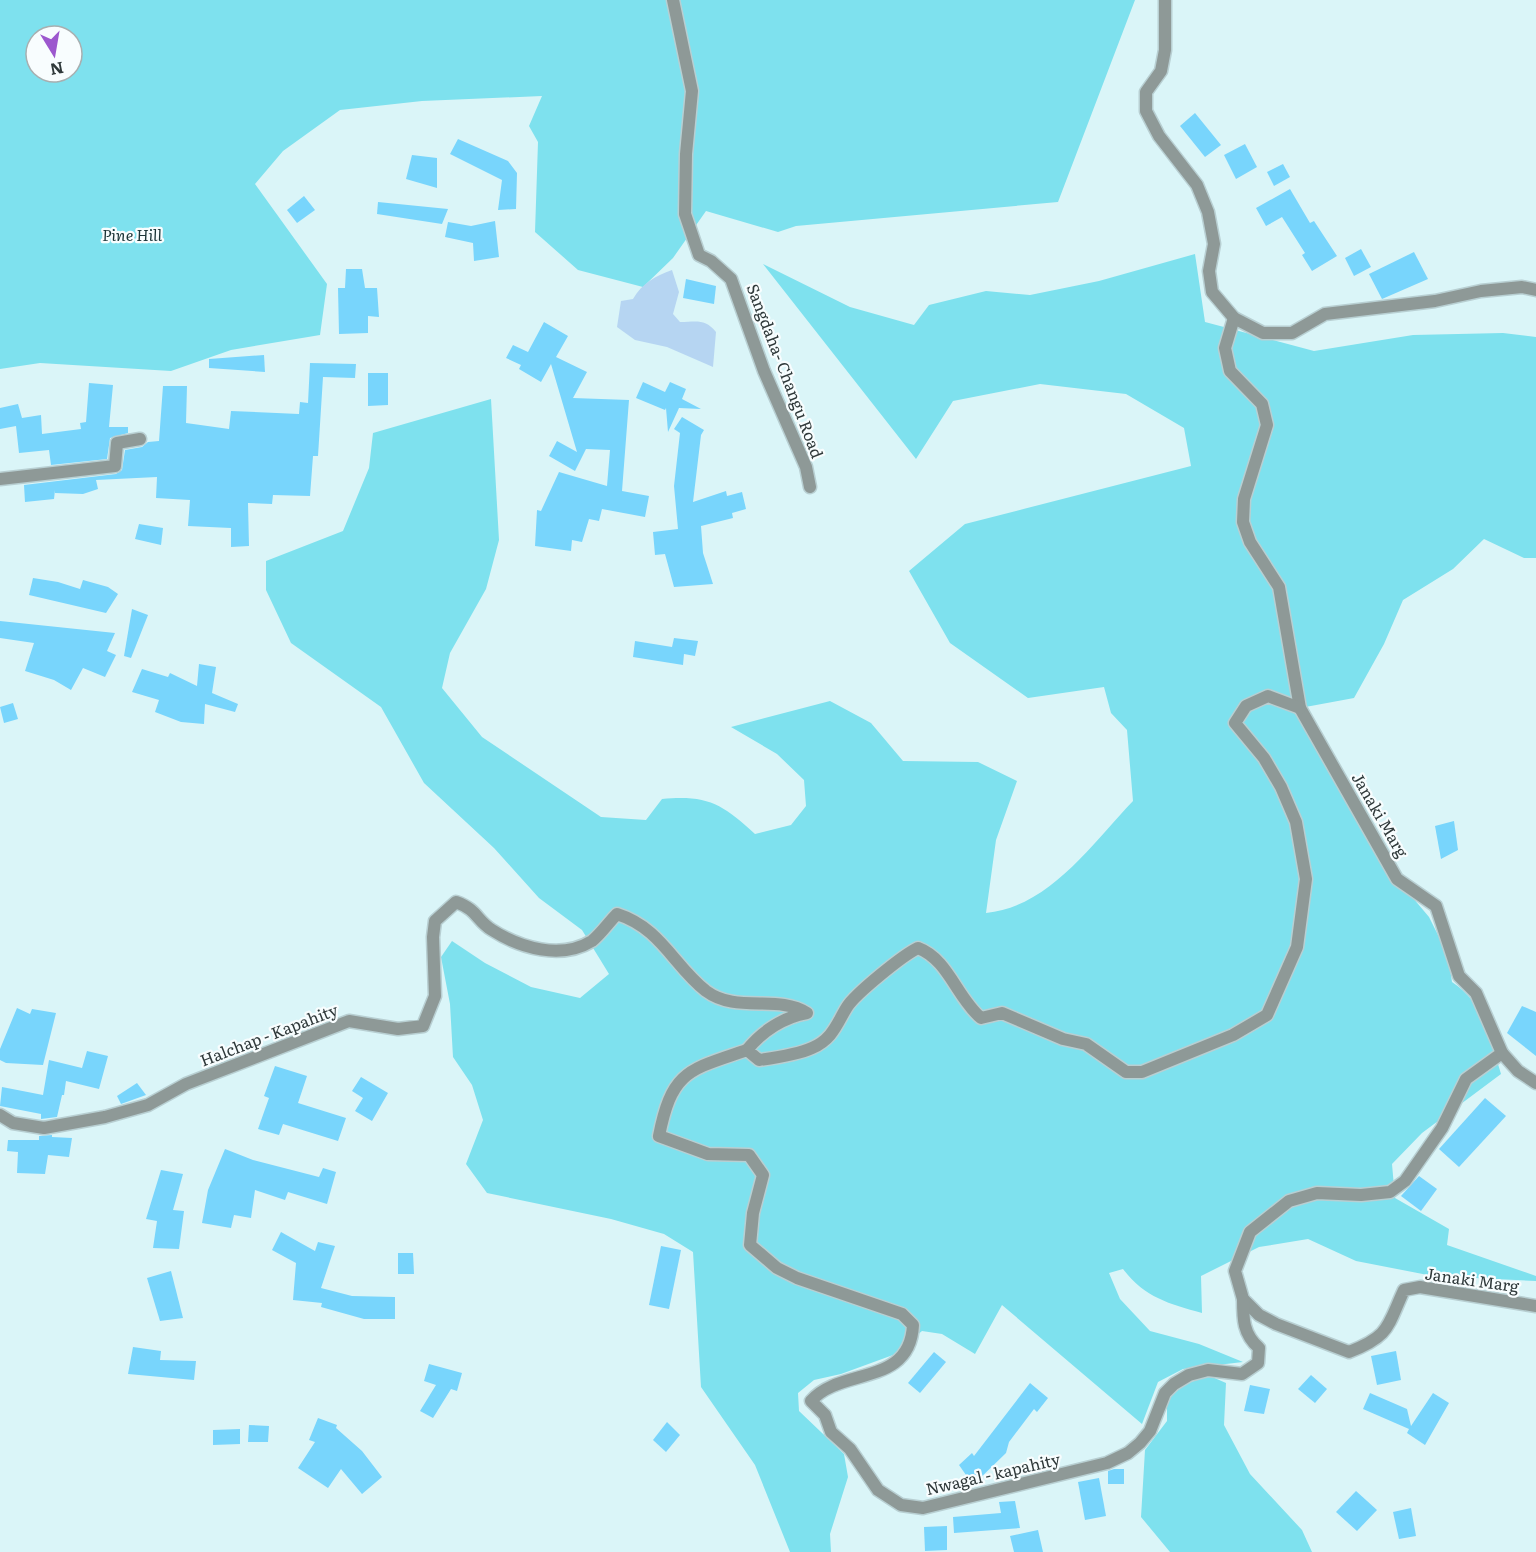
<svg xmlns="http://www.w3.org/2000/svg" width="1536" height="1552" viewBox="0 0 1536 1552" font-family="Literata,serif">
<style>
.green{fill:#7ee1ee;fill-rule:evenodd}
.water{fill:#b6d5f2}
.building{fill:#78d5fc}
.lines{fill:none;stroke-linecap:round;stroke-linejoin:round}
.street-casing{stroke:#b8cfd2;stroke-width:15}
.street{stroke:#8e9997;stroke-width:12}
.labels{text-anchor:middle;stroke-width:4.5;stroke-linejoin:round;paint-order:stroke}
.park-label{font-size:16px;font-style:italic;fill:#1b3538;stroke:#f8fdfe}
.street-label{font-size:16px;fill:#2f393a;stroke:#f8fdfe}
</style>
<rect width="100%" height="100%" fill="#daf5f8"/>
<g class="green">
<path d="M0 0H1135L1058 202 796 226 778 232 706 211 673 258 643 287 578 270 535 232 538 142 529 126 542 96 422 101 340 110 283 151 255 184 327 284 320 335 231 350 171 371 40 363 0 369ZM36 36H72V72H36Z"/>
<path d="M1195 254 1205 322 1314 351 1413 335 1503 333 1536 337V558H1524L1484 539 1453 569 1403 600 1384 644 1354 698 1300 708 1397 879 1429 917 1448 955 1452 982C1487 1006 1489 1035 1501 1074L1422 1133 1392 1164 1395 1198 1449 1229 1447 1245 1536 1276V1281L1433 1276 1356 1261 1308 1239 1259 1247 1201 1276 1202 1313C1169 1304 1144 1297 1123 1269L1109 1273 1120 1299 1150 1331 1199 1344 1243 1362 1183 1369 1158 1382 1142 1424 1002 1305 975 1354 942 1334 922 1331 893 1355 841 1374 814 1380 798 1393 799 1411 844 1454 848 1477 830 1534 831 1552H790L755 1465 701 1387 693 1252 664 1234 611 1219 487 1193 466 1164 483 1120 472 1085 453 1057 450 1004 441 957 452 941 485 963 531 987 580 998 609 974 582 930 539 898 494 848 424 783 381 707 291 643 266 590V561L343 531 369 468 373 433 491 399 499 540 486 589 450 653 442 688 482 737 601 817 646 820 662 799C708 795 722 804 755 834L791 825 806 806 804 780 777 754 731 727 830 701 871 723 903 761 978 762 1017 781 996 840 986 913C1049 907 1092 844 1133 801L1127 730 1111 713 1104 687 1028 698 950 643 909 571 965 524 1191 466 1184 428 1126 394 1040 384 953 401 916 459 763 264 850 307 914 325 929 305 986 291 1030 295 1099 281Z"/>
<path d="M1210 1376 1226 1383 1224 1425 1250 1474 1302 1530 1312 1552H1170L1141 1517 1145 1450 1167 1421V1400C1180 1387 1191 1380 1210 1376Z"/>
</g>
<path class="water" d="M672 270 679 292 673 314 680 322C696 322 705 318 716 332L713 367 667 347 635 340 617 327 621 301 633 299C642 283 656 276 672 270Z"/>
<g class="building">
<polygon points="1195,113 1221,145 1205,157 1180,126"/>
<polygon points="458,139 508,161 517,173 516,209 498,210 502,180 450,154"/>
<polygon points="1245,144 1257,167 1236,179 1224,155"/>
<polygon points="412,155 437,158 437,188 406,179"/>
<polygon points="1283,164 1290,177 1274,186 1267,172"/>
<polygon points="1290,189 1310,223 1314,221 1337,256 1312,271 1302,255 1305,253 1282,217 1266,226 1256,208"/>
<polygon points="304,196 315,210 297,223 287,210"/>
<polygon points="378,202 448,209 442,224 377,214"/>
<polygon points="495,221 499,257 474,261 473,243 445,237 448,222 471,226"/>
<polygon points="1361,249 1371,267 1354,276 1345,258"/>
<polygon points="1414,252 1428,279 1382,299 1369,274"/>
<polygon points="346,269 362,269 365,288 377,288 379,317 368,316 368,333 339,334 338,288 345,288"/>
<polygon points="686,279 716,286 714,304 683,298"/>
<polygon points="544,322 568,336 556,357 587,372 573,398 629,400 622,491 649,496 645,517 602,509 599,521 589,519 582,542 572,540 571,551 535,546 537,510 541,511 559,472 607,486 610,450 586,449 575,471 549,456 557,441 577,452 551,364 541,382 519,369 521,365 506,358 513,345 528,352"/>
<polygon points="264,355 265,372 209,368 209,359"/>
<polygon points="310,363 356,364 355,378 323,377 318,456 313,456 310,496 273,495 272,504 248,503 249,546 231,547 231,528 188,526 190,500 156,498 157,477 96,480 98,489 83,494 55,493 55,490 54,499 25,502 24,485 116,474 122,470 125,450 142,447 148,442 159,441 163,386 187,386 186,423 229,429 231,411 299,414 300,402 308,403"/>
<polygon points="368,373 388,373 388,405 368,406"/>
<polygon points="643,382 665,392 670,382 686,389 682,399 701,409 679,408 668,432 666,408 665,410 636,398"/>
<polygon points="89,383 113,385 109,427 128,427 128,433 110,438 107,459 51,465 49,450 19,453 16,426 0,429 0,408 18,404 22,418 41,415 42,434 81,429 80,423 86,422"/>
<polygon points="682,417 704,430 701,435 693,502 726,491 727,496 742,492 746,509 732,513 733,518 701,526 703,553 713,584 674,587 665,554 655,555 653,532 678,529 674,486 680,433 674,429"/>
<polygon points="139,524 163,528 161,545 135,539"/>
<polygon points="33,578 58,582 80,589 83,580 108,587 118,594 106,613 29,595"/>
<polygon points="132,609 148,615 131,658 124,656"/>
<polygon points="0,621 115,633 107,651 116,655 105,677 83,668 71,690 54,680 25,671 34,643 0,638"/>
<polygon points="674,638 698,641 695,656 684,654 683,665 633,657 635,641 672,647"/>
<polygon points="199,664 216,667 212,693 238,704 235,712 205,704 204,724 181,722 155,712 159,700 132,692 142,669 168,677 170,673 197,686"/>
<polygon points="13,703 18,719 4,723 0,707"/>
<polygon points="1454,821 1458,850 1441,859 1435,826"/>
<polygon points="1522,1006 1536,1012 1536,1056 1507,1033"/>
<polygon points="17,1008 30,1014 32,1009 56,1013 43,1065 6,1063 0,1060 0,1049"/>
<polygon points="87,1051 108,1056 99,1089 66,1081 64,1095 62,1095 57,1117 41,1119 41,1114 0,1106 2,1087 43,1095 49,1060 82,1068"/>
<polygon points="275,1066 307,1076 298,1103 346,1118 338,1141 283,1124 279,1135 258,1129 269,1098 264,1096"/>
<polygon points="361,1077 388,1093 372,1121 355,1111 363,1098 352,1091"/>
<polygon points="137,1083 146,1095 121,1104 117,1096"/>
<polygon points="1485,1098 1506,1116 1459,1167 1439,1149"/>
<polygon points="52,1135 52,1137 72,1138 69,1157 48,1155 45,1174 17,1173 18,1152 7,1151 8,1140 39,1140 39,1136"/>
<polygon points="225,1149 253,1160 319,1177 323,1168 336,1172 327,1204 288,1192 285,1200 255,1190 251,1218 234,1215 231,1228 202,1223 208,1190"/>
<polygon points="161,1170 183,1174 173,1210 184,1211 179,1249 153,1248 157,1221 146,1219"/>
<polygon points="1419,1176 1437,1189 1421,1211 1401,1196"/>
<polygon points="281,1232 315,1251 318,1242 335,1246 321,1288 352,1296 395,1297 395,1319 364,1319 321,1307 322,1303 293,1300 296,1263 272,1250"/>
<polygon points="661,1246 681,1250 669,1309 649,1305"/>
<polygon points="398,1253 413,1253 414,1274 398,1274"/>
<polygon points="171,1271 183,1318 160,1321 147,1278"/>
<polygon points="133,1347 161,1351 160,1360 196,1361 194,1380 128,1374"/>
<polygon points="1396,1351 1401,1380 1377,1385 1371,1356"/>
<polygon points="934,1352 946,1362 920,1393 908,1383"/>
<polygon points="429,1364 462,1373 457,1391 451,1389 433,1418 420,1411 436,1385 424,1381"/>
<polygon points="1311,1375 1327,1389 1315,1403 1298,1389"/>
<polygon points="1030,1383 1048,1398 1037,1412 1034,1409 1009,1442 1006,1453 973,1485 959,1465 972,1453 974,1456"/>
<polygon points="1250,1385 1270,1389 1264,1414 1244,1411"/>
<polygon points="1370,1393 1407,1409 1411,1426 1433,1393 1449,1403 1425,1445 1407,1433 1409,1429 1363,1409"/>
<polygon points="318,1418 337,1425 336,1428 362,1451 382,1477 362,1494 341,1469 328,1488 298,1468 315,1442 309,1440"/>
<polygon points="667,1422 680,1435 666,1452 653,1440"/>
<polygon points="249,1425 269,1426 268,1442 248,1442"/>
<polygon points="240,1429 240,1444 213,1445 213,1430"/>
<polygon points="1114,1469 1124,1469 1124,1484 1108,1484 1108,1471"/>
<polygon points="1099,1478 1106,1516 1085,1520 1078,1482"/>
<polygon points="1356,1491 1377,1510 1357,1531 1336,1512"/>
<polygon points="1015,1501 1020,1528 954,1533 953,1517 1001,1513 999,1502"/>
<polygon points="1411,1508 1416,1536 1399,1539 1393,1512"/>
<polygon points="947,1526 947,1550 925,1551 924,1527"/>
<polygon points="1038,1530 1043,1552 1014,1552 1010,1536"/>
</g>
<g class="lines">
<g class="street-casing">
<g id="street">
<polyline points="673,0 692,91 686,154 685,214 699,255 711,261 731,279 764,371 806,467 810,487"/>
<polyline points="1165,0 1165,50 1161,71 1146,92 1146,111 1159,136 1197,185 1208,212 1214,244 1209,271 1212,292 1234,318 1263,333 1292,333 1325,314 1435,301 1481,291 1522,287 1536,290"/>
<path d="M1234 318 1225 348 1230 371 1262 404 1267 425 1244 499 1243 522 1250 542 1279 587 1300 708 1397 879 1436 906 1459 976 1476 993 1502 1053 1466 1079 1442 1128 1405 1181 1390 1192 1361 1195 1317 1193 1289 1201 1250 1232 1235 1271 1243 1299 1259 1315 1276 1324 1349 1352C1390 1336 1387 1327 1404 1290L1420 1287 1536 1306"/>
<polyline points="0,479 115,466 117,443 140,439"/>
<path d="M747 1050C689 1070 672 1070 659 1136L708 1154 749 1155 763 1175 753 1213 750 1245 777 1268 797 1278 902 1314 913 1325C910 1387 840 1367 811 1401L825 1415 831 1432 850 1449 878 1490 901 1505 923 1508 1107 1463 1128 1453 1140 1443 1150 1431 1165 1393 1174 1384 1189 1375 1208 1370 1242 1374 1258 1363 1259 1348C1243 1334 1243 1319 1243 1299"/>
<polyline points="1502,1053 1518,1071 1536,1083"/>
<path d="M0 1115 13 1123 44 1128 105 1117 148 1105 186 1084 349 1021 398 1029 423 1026 435 996 433 937 435 921 456 902C478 910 476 920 492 930 520 948 561 960 592 941 601 934 609 922 617 914 661 928 673 965 706 991 737 1014 777 994 807 1013 784 1017 762 1031 747 1050L759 1060C774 1058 799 1054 812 1048 833 1039 837 1023 847 1007 855 994 903 955 918 948 948 959 957 998 981 1018L1002 1013 1063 1039 1086 1044 1126 1072H1142L1233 1035 1267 1015 1297 947 1306 879 1296 822 1281 787 1264 758 1235 723 1246 706 1268 696 1300 708"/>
</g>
</g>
<use href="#street" class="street"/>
</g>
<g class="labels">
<g class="park-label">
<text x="132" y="241">Pine Hill</text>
</g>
<g class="street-label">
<text transform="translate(785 371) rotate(69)" y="6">Sangdaha- Changu Road</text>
<text transform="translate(1380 815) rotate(60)" y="6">Janaki Marg</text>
<text transform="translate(269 1035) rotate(-21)" y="6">Halchap - Kapahity</text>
<text transform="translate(1472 1280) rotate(8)" y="6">Janaki Marg</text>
<text transform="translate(993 1474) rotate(-13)" y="6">Nwagal - kapahity</text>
</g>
</g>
<g transform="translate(54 54) rotate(169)"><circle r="28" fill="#f8fdfe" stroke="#a8afb0" stroke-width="1.5"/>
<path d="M0-4.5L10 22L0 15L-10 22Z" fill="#9c58ce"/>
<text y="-9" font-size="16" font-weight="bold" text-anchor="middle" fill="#2f393a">N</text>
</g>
</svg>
